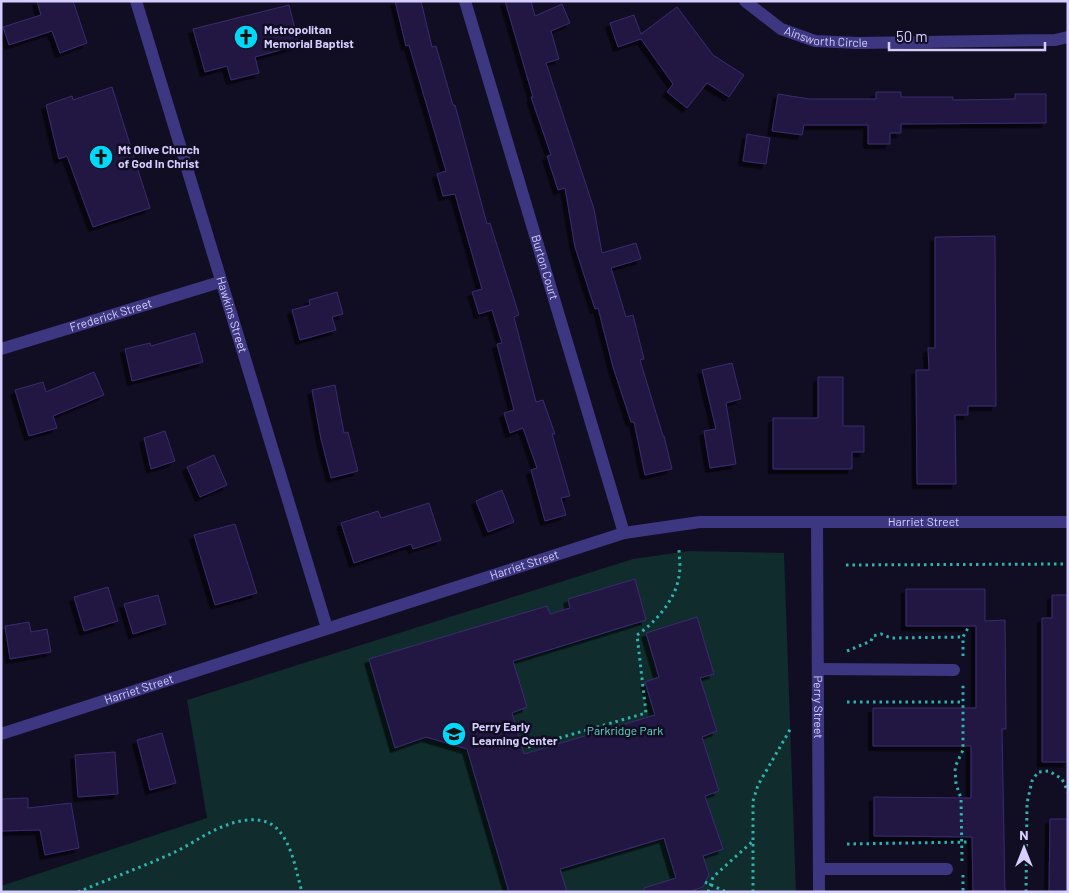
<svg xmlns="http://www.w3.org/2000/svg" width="1069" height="893" viewBox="0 0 1069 893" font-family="Barlow,sans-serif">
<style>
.green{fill:#102c2c}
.building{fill:#231943;stroke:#3a2b6f;filter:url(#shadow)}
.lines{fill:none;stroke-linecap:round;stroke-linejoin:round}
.path{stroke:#2db4b0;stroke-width:3;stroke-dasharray:2.5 4;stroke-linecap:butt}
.minor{stroke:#3d3781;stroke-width:12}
.labels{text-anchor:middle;stroke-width:5;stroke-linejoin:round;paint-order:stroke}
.poi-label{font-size:12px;font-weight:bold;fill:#d5ceff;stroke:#110d22;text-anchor:start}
.street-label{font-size:12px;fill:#d5ceff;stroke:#110d22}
.park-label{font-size:12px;fill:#59e0c3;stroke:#110d22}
</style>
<defs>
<filter id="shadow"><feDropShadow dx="-4.5" dy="4.5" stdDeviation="0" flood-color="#0009"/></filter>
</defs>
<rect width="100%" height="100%" fill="#110d22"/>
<polygon class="green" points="689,551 784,553 796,892 1,892 1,886 207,818 187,700 633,559"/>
<g class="building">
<polygon points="37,1 73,1 87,43 60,53 52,31 9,45 3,27 41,15"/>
<polygon points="395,1 421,1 432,47 436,46 453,105 455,105 487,224 490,223 519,315 514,317 536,402 543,400 555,434 552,434 570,496 561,498 566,515 545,521 531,470 537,468 523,428 510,433 504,413 514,410 497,344 502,343 492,310 479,314 472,292 482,289 455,194 443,196 437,174 446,171 409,45 406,46"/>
<polygon points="505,1 531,1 535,16 562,4 570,23 551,31 559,59 546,63 594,209 602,253 636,243 641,259 611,268 626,317 633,315 644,359 640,360 663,436 664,436 672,469 645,475 634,422 631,422 613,367 598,308 595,309 575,247 565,188 558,190 547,156 551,155 531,97 533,97"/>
<polygon points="289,5 299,45 255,57 259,73 231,80 227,66 205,72 193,29"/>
<polygon points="677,7 713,55 744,75 729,97 707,83 687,108 667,92 673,84 641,39 618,47 610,23 634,15 641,34"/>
<polygon points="112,87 150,208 93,227 67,156 59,159 46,105 72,96 73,100"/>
<polygon points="876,92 901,92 901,97 953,97 953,100 1015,99 1015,94 1046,94 1046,123 901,124 901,133 890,133 890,144 868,144 868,125 804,125 802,135 772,131 778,94 810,99 876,99"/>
<polygon points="747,134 770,138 766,164 743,161"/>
<polygon points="995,236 996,406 968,406 968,415 955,415 956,484 917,484 916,370 929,370 928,348 935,348 935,237"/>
<polygon points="337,292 343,314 332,317 336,330 300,340 292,310 310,305 309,300"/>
<polygon points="195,333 203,362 132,381 125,349 150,343 151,346"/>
<polygon points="732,363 741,399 726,403 736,464 710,468 704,431 716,429 702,370"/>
<polygon points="94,372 104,395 53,416 57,428 29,436 15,390 43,382 46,392"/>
<polygon points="818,377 843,377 843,426 864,426 864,452 852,452 852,469 773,469 773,418 818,418"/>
<polygon points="335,385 344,433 348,432 358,471 331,478 321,439 312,390"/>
<polygon points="165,431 175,461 151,469 144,438"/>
<polygon points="214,455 227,485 200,497 187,467"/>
<polygon points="502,490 514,522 488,532 476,501"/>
<polygon points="429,503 441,540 413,549 411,544 354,563 341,523 378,511 381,518"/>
<polygon points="235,524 257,593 215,605 194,535"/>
<polygon points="635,579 646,620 513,661 527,707 512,713 524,754 655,715 645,682 659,677 646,633 697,617 714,674 700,678 717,731 702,737 719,791 705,796 723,849 703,856 709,875 703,887 689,892 644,892 644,888 676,878 664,838 560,869 567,892 509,892 467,749 426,737 395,748 369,659 547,606 550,614 570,608 568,599"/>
<polygon points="108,587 118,621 84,631 74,597"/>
<polygon points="906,589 985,589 985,621 1005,620 1006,729 1002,729 1005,892 973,892 972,837 874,836 874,797 971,798 971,746 873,746 873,708 976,708 976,626 906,626"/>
<polygon points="158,595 166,624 133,634 124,604"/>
<polygon points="1052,595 1068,595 1068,762 1042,762 1042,618 1052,618"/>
<polygon points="29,622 31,632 47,629 51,652 10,659 5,626"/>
<polygon points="162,733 176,783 150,790 137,740"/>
<polygon points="115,752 118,794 78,797 75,755"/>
<polygon points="28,798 28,808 71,803 79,848 45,855 40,830 1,831 1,799"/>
<polygon points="1050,819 1068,819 1068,892 1049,892"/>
</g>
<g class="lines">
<g class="path">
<polyline points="846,565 1068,564"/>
<polyline points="847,651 871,641 873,636 881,634 891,638 963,637"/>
<polyline points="963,656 963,637 968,628"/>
<polyline points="847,702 963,702"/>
<path d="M528 747 646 713 637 635C656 622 676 599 679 576 681 567 679 557 679 548"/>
<polyline points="847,844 970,842"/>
<polyline points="962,861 961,798 956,784 955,767 963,750 963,683"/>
<polyline points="963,875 963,892"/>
<polyline points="705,882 726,892"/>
<path d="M78 892C109 879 142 867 173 853 192 844 210 830 230 824 244 819 262 817 274 826 292 840 296 872 302 892"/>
<polyline points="708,892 713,877 753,841"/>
<polyline points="753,892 753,801 758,785 791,728"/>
<polyline points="1026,892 1027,803 1032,781 1038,772 1049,771 1062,779 1068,792"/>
</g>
<g class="minor">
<path id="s1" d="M136 1 327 628"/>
<path id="s2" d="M465 1 624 533"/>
<path id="s3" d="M745 1 781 29 815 41 858 43 1055 40 1068 37"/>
<path id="s4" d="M1 349 220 282"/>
<path id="s5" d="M817 522 819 892"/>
<polyline points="818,669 954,670"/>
<path id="s6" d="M1 734 624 533 700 522H1068"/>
<polyline points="819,869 947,869"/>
</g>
</g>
<defs>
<g id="church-disc" transform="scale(1.25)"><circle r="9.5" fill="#00d8f9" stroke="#110d22"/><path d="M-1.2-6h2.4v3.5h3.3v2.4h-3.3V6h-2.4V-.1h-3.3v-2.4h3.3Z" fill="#111"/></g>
<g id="school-disc" transform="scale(1.25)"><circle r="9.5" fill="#00d8f9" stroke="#110d22"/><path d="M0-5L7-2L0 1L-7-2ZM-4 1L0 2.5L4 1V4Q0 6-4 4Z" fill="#111"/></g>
</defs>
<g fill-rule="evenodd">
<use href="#church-disc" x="246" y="37"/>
<use href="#church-disc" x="101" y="157"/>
<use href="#school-disc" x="454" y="734"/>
</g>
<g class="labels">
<g class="poi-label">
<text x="264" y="34">Metropolitan<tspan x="264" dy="14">Memorial Baptist</tspan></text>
<text x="118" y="154">Mt Olive Church<tspan x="118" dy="14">of God In Christ</tspan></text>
<text x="472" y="731">Perry Early<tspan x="472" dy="14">Learning Center</tspan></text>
</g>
<g class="street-label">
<text dy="4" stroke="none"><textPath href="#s3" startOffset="92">Ainsworth Circle</textPath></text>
<text dy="4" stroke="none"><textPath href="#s2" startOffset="278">Burton Court</textPath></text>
<text dy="4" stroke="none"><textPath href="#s4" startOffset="115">Frederick Street</textPath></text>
<text dy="4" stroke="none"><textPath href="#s1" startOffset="328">Hawkins Street</textPath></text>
<text dy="4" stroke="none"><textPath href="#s6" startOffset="955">Harriet Street</textPath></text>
<text dy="4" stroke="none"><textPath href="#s6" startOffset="550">Harriet Street</textPath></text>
<text dy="4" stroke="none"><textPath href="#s6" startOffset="145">Harriet Street</textPath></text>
<text dy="4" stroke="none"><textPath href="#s5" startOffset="185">Perry Street</textPath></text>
</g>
<g class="park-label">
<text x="625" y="735">Parkridge Park</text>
</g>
</g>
<rect width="1069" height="893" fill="none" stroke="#d5ceff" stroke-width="5"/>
<g transform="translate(1024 848)" stroke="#110d22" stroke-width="4" paint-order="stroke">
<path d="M0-4L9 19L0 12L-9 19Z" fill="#d5ceff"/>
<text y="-8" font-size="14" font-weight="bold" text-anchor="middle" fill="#d5ceff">N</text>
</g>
<path d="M889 42v8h156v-8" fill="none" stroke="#d5ceff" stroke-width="2.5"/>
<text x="896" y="42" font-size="15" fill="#d5ceff" stroke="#110d22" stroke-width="4" paint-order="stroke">50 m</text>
</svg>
